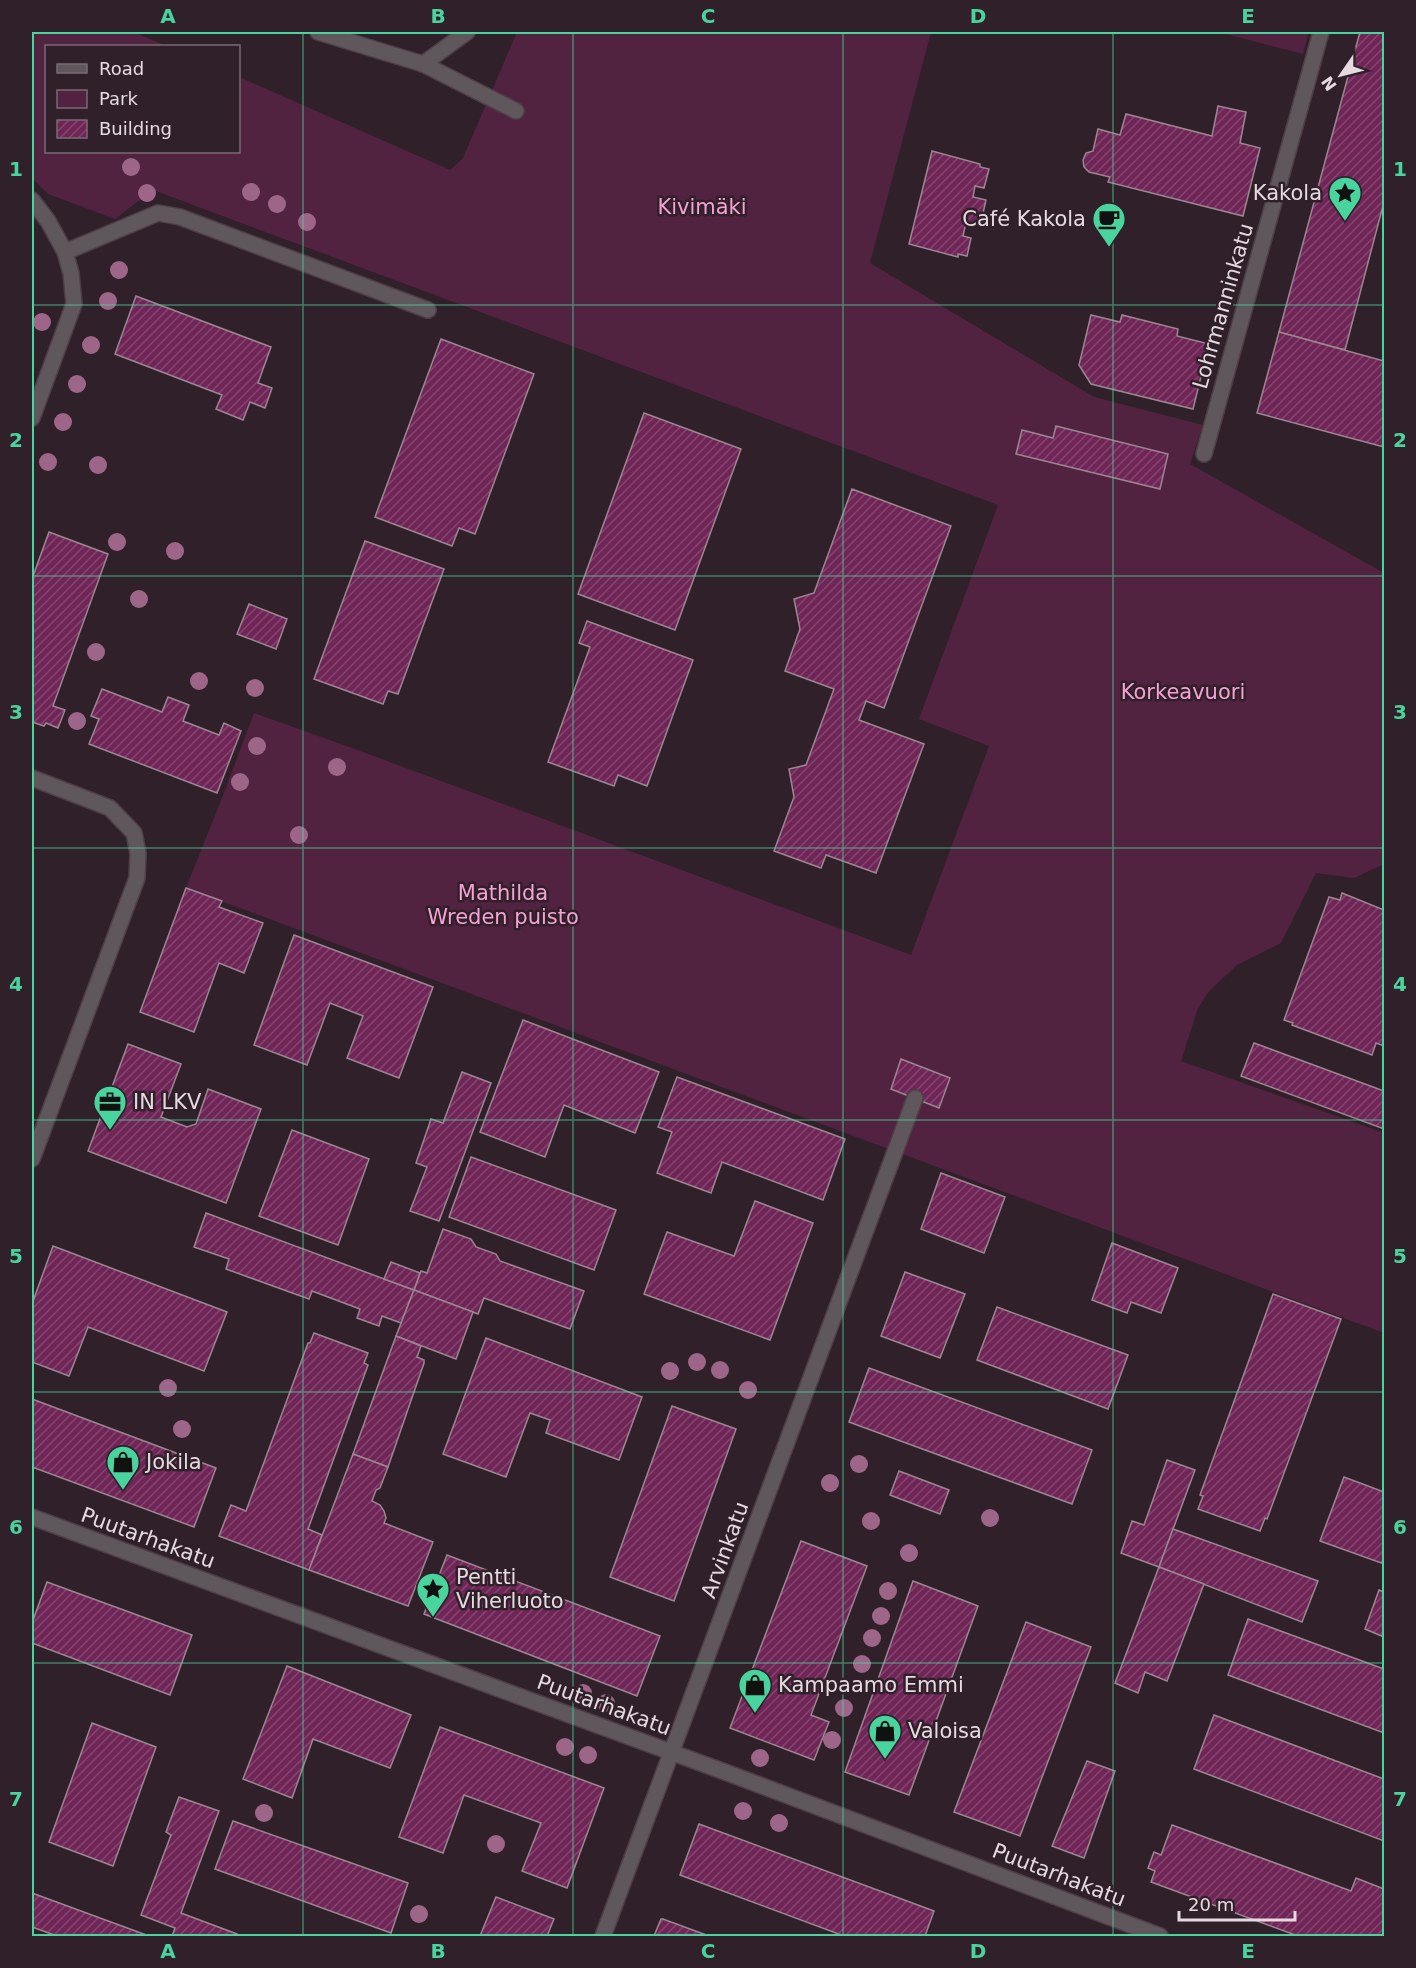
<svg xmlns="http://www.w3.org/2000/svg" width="1416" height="1968" viewBox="0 0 1416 1968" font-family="'DejaVu Sans',sans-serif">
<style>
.park{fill:#522241}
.building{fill:url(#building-hatch);stroke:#9b8692;stroke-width:1.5}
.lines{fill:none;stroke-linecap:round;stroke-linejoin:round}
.minor-casing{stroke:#4d3e47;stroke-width:18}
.minor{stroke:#60575c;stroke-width:15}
.tree{fill:#9d6688}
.grid{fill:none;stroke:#49d49d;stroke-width:1.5;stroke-opacity:0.55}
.labels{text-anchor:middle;stroke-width:5;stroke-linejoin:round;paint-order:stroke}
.poi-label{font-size:21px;fill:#e5dae0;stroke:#30202a;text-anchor:start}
.park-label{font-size:21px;fill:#f6a0d4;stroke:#30202a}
.street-label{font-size:21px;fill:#e5dae0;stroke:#30202a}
.neatline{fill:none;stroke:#49d49d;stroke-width:2}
.grid-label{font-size:20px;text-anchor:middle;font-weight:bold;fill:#49d49d}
</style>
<defs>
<pattern id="building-hatch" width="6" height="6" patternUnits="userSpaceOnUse" patternTransform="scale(1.5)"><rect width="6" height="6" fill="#702557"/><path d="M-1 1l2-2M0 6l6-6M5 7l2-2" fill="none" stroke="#84446f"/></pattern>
</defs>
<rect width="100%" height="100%" fill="#30202a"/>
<g class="park">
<polygon points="32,32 133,32 167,46 46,46 46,152 238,152 239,77 450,170 463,158 517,32 931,32 870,263 1094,397 1203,425 1190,464 1384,573 1384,864 1354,878 1316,873 1281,943 1237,965 1209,991 1198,1008 1181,1061 1384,1133 1384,1333 186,888 224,793 254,713 352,748 911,955 989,746 919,719 998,505 153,190 115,219 48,194 32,178"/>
<polygon points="1218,32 1309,32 1303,54"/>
</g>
<g class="building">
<polygon points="1360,32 1384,32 1384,202 1345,350 1279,332"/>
<polygon points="1218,106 1246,112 1240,143 1260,148 1243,216 1108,182 1110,177 1089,172 1084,167 1083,160 1086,153 1093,151 1098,129 1120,135 1126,114 1212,136"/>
<polygon points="932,151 980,164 980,167 989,169 984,188 975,186 973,197 986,200 980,226 966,222 963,236 971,238 967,256 958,254 958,257 909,244"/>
<polygon points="136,296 271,347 258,383 272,388 265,408 250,402 243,420 216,409 222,395 115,354"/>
<polygon points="1091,315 1120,322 1122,315 1178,329 1177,336 1209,344 1193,409 1091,384 1079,365"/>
<polygon points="1279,332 1384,361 1384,447 1257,413"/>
<polygon points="441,339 534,374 475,534 459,528 452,546 375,517"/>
<polygon points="644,413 741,449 675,630 578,594"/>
<polygon points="1056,426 1168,454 1160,489 1016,454 1022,430 1053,438"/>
<polygon points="852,489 951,526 884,708 866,701 859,720 924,744 876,873 826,855 821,868 774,851 794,797 789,769 806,765 834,689 785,671 800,629 794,599 814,593"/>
<polygon points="49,532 108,554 53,706 65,710 58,728 46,723 44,726 32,722 32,579"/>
<polygon points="365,541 444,569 398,694 388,691 383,704 314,679"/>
<polygon points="249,604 287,619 276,649 237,634"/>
<polygon points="587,621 693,660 647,786 618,775 614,786 548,762 590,647 579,643"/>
<polygon points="102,689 162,712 168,697 189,705 183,721 219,735 224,723 241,731 217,793 89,744 99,719 91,716"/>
<polygon points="186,888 222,901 219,907 263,923 244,973 219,963 194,1032 140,1012"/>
<polygon points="1342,893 1384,910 1384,1046 1376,1043 1372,1055 1292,1025 1293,1023 1284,1020 1329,897 1340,900"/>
<polygon points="294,935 433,987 399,1078 347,1058 363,1016 330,1003 307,1065 254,1045"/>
<polygon points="523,1020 659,1072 635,1133 564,1105 545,1157 480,1132"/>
<polygon points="1254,1043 1384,1091 1384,1129 1241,1076"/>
<polygon points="128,1044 181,1064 161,1117 187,1127 196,1124 208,1089 261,1109 226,1203 88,1151"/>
<polygon points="901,1059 950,1078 939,1108 891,1089"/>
<polygon points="462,1072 491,1083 439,1221 410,1211 427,1167 416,1163 431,1119 443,1123"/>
<polygon points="677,1077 845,1139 823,1200 722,1162 711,1193 657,1173 672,1132 658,1127"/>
<polygon points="292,1130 369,1159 338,1245 259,1216"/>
<polygon points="471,1157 616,1210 594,1270 449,1217"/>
<polygon points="941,1173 1005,1197 984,1253 921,1229"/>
<polygon points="755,1201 813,1223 770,1340 644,1294 667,1232 734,1256"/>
<polygon points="206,1213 414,1290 401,1323 382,1316 379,1326 357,1318 360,1309 312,1291 309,1299 226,1269 229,1259 194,1247"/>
<polygon points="443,1229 471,1239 476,1247 496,1254 500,1261 584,1291 570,1329 484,1298 478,1314 414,1290 421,1271 427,1273"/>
<polygon points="1112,1243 1178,1268 1161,1313 1131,1302 1127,1313 1092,1300"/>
<polygon points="53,1246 227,1312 204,1371 88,1327 69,1376 32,1362 32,1304"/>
<polygon points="391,1262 420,1273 414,1290 384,1279"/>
<polygon points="905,1272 965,1294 940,1358 881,1336"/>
<polygon points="414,1290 473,1312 456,1359 396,1336"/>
<polygon points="1273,1294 1341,1319 1267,1519 1265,1518 1260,1531 1198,1509 1203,1496 1200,1495"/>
<polygon points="997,1307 1128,1355 1108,1409 977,1360"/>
<polygon points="314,1333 368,1353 364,1363 368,1365 308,1529 322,1535 309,1570 219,1536 231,1505 246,1511 308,1343 310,1343"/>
<polygon points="396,1336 421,1346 417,1357 424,1360 424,1363 388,1467 353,1454"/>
<polygon points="486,1338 642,1397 619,1460 546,1433 550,1420 530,1413 506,1477 443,1454"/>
<polygon points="869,1368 1092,1450 1072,1504 849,1422"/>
<polygon points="32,1399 216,1468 194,1527 32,1467"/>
<polygon points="672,1406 736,1429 674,1601 610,1577"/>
<polygon points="353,1454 388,1467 380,1488 376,1490 372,1501 380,1505 384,1511 386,1518 384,1523 433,1542 408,1606 309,1570"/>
<polygon points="1167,1460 1195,1470 1159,1567 1121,1553 1132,1521 1144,1525"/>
<polygon points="899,1471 949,1490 940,1514 890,1495"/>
<polygon points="1344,1477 1384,1492 1384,1564 1320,1541"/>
<polygon points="1173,1529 1318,1581 1302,1622 1159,1567"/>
<polygon points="801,1541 867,1566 811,1715 829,1722 814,1760 730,1728"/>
<polygon points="447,1555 660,1636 637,1696 424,1614"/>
<polygon points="1159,1567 1204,1584 1167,1681 1145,1672 1138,1693 1115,1683"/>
<polygon points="913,1581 978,1606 909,1795 845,1772"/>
<polygon points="47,1582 192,1635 170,1695 32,1643 32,1623"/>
<polygon points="1379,1590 1384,1592 1384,1637 1365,1629"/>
<polygon points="1248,1619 1384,1669 1384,1733 1228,1675"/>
<polygon points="1026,1622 1091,1647 1020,1836 954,1812"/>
<polygon points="287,1666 411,1715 390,1768 313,1739 292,1798 243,1779"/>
<polygon points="1214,1715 1384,1779 1384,1841 1194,1769"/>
<polygon points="92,1723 156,1747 113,1866 49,1842"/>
<polygon points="440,1727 604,1788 567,1888 522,1871 541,1823 464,1795 443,1853 399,1837"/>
<polygon points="1087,1761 1115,1771 1084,1858 1052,1846"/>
<polygon points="179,1797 219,1811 181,1913 237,1934 236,1936 172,1936 175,1928 141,1915 171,1835 166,1832"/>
<polygon points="233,1821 408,1883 391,1933 215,1869"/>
<polygon points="699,1824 934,1911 925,1936 844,1936 680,1875"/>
<polygon points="1172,1825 1351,1891 1356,1878 1384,1889 1384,1936 1298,1936 1151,1882 1155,1871 1148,1868 1154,1852 1161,1855"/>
<polygon points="32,1893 149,1936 57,1936 32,1927"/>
<polygon points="496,1897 554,1919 547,1936 480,1936"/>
<polygon points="661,1919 663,1919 709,1936 654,1936"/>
</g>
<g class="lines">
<g class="minor-casing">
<g id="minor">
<polyline points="318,32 423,64 516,111"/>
<polyline points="423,64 467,32"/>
<polyline points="32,200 48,221 65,252 71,273 74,304 32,418"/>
<polyline points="65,252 158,213 180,217 428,310"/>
<polyline points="1204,454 1321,32"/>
<polyline points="32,778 110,808 134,833 138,853 137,878 32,1159"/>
<polyline points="32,1517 725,1772 1160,1936"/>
<polyline points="603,1936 915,1098"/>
</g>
</g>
<use href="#minor" class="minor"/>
</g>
<g class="tree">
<circle cx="131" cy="167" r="9"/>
<circle cx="251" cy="192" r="9"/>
<circle cx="147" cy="193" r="9"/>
<circle cx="277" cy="204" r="9"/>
<circle cx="307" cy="222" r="9"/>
<circle cx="119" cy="270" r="9"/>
<circle cx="108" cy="301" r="9"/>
<circle cx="42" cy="322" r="9"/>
<circle cx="91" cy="345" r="9"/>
<circle cx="77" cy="384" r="9"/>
<circle cx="63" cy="422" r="9"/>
<circle cx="48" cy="462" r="9"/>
<circle cx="98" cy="465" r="9"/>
<circle cx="117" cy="542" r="9"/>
<circle cx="175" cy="551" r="9"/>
<circle cx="139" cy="599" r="9"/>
<circle cx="96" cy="652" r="9"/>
<circle cx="199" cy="681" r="9"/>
<circle cx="255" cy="688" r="9"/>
<circle cx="77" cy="721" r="9"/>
<circle cx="257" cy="746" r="9"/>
<circle cx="337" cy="767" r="9"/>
<circle cx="240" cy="782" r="9"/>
<circle cx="299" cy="835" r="9"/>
<circle cx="697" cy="1362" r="9"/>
<circle cx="720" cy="1370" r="9"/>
<circle cx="670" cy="1371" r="9"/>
<circle cx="168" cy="1388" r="9"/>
<circle cx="748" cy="1390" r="9"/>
<circle cx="182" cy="1429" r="9"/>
<circle cx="859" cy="1464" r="9"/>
<circle cx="830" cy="1483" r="9"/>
<circle cx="990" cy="1518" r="9"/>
<circle cx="871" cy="1521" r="9"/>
<circle cx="909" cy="1553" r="9"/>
<circle cx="888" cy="1591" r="9"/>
<circle cx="881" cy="1616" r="9"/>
<circle cx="872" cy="1638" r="9"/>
<circle cx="862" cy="1664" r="9"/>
<circle cx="583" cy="1693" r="9"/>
<circle cx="606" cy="1703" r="9"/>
<circle cx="844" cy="1708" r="9"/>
<circle cx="832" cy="1740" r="9"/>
<circle cx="565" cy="1747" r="9"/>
<circle cx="588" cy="1755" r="9"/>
<circle cx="760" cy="1758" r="9"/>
<circle cx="743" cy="1811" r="9"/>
<circle cx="264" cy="1813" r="9"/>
<circle cx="779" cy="1823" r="9"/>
<circle cx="496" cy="1844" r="9"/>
<circle cx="419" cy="1914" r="9"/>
</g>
<path class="grid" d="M303 32V1936M573 32V1936M843 32V1936M1113 32V1936M32 305H1384M32 576H1384M32 848H1384M32 1120H1384M32 1392H1384M32 1663H1384"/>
<defs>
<g id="sight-pin" transform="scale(1.725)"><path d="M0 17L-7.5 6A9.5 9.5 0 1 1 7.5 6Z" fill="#49d49d" stroke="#30202a"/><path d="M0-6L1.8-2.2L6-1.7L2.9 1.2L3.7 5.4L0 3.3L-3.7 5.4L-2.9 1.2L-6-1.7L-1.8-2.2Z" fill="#111"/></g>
<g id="cafe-pin" transform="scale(1.725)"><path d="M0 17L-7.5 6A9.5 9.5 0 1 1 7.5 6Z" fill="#49d49d" stroke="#30202a"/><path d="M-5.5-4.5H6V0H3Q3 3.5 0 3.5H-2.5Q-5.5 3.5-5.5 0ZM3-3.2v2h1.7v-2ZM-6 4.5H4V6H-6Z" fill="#111"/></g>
<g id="office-pin" transform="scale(1.725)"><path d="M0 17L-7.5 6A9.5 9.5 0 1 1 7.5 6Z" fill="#49d49d" stroke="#30202a"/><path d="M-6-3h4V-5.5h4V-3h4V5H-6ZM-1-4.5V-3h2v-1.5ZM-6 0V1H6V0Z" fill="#111"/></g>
<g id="shop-pin" transform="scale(1.725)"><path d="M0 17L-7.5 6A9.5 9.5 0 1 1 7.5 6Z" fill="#49d49d" stroke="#30202a"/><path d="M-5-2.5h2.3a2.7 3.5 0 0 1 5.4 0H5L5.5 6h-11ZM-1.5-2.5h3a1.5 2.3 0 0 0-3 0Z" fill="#111"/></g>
</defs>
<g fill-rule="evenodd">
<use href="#sight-pin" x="1345" y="193"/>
<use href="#cafe-pin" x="1109" y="219"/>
<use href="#office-pin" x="110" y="1102"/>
<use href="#shop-pin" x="123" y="1462"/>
<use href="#sight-pin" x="433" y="1589"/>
<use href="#shop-pin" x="755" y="1685"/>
<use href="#shop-pin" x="885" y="1731"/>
</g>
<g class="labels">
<g class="poi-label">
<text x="1322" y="200" text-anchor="end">Kakola</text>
<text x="1086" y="226" text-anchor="end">Café Kakola</text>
<text x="133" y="1109">IN LKV</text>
<text x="146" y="1469">Jokila</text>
<text x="456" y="1584">Pentti<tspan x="456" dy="24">Viherluoto</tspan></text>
<text x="778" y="1692">Kampaamo Emmi</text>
<text x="908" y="1738">Valoisa</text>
</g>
<g class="park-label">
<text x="702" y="214">Kivimäki</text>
<text x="1183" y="699">Korkeavuori</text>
<text x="503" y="900">Mathilda<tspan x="503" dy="24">Wreden puisto</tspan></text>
</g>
<g class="street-label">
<text transform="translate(1223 306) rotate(-74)" y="7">Lohrmanninkatu</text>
<text transform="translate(148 1538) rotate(20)" y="7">Puutarhakatu</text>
<text transform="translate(725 1550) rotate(-70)" y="7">Arvinkatu</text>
<text transform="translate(604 1705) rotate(20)" y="7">Puutarhakatu</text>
<text transform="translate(1059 1875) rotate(21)" y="7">Puutarhakatu</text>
</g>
</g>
<rect width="1416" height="1968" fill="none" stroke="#30202a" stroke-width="66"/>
<rect x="45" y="45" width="195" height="108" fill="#30202a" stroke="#786a73" stroke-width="1.5"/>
<rect x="57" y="64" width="30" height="9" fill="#60575c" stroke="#786a73" stroke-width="1.5"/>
<text x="99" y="75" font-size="18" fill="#e5dae0">Road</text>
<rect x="57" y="90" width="30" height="18" fill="#522241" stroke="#786a73" stroke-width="1.5"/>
<text x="99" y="105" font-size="18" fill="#e5dae0">Park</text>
<rect x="57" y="120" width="30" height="18" fill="url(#building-hatch)" stroke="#786a73" stroke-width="1.5"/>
<text x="99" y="135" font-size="18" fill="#e5dae0">Building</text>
<g transform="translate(1341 75) rotate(235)" stroke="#30202a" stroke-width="4.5" paint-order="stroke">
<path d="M0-4.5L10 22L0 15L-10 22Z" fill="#e5dae0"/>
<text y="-9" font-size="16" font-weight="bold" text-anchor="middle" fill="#e5dae0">N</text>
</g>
<path d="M1179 1911v9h116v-9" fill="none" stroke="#e5dae0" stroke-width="3"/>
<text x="1188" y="1911" font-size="18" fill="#e5dae0" stroke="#30202a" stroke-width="4.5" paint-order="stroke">20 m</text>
<rect x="33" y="33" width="1350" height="1902" class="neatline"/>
<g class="grid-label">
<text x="168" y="23">A</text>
<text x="438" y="23">B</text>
<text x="708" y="23">C</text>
<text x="978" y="23">D</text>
<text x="1248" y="23">E</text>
<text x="16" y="176">1</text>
<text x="1400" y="176">1</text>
<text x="16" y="447">2</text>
<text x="1400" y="447">2</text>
<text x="16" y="719">3</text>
<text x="1400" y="719">3</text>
<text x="16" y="991">4</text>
<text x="1400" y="991">4</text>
<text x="16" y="1263">5</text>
<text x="1400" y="1263">5</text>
<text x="16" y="1534">6</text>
<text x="1400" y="1534">6</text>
<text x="16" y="1806">7</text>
<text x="1400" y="1806">7</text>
<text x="168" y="1958">A</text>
<text x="438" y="1958">B</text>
<text x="708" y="1958">C</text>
<text x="978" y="1958">D</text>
<text x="1248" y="1958">E</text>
</g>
</svg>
